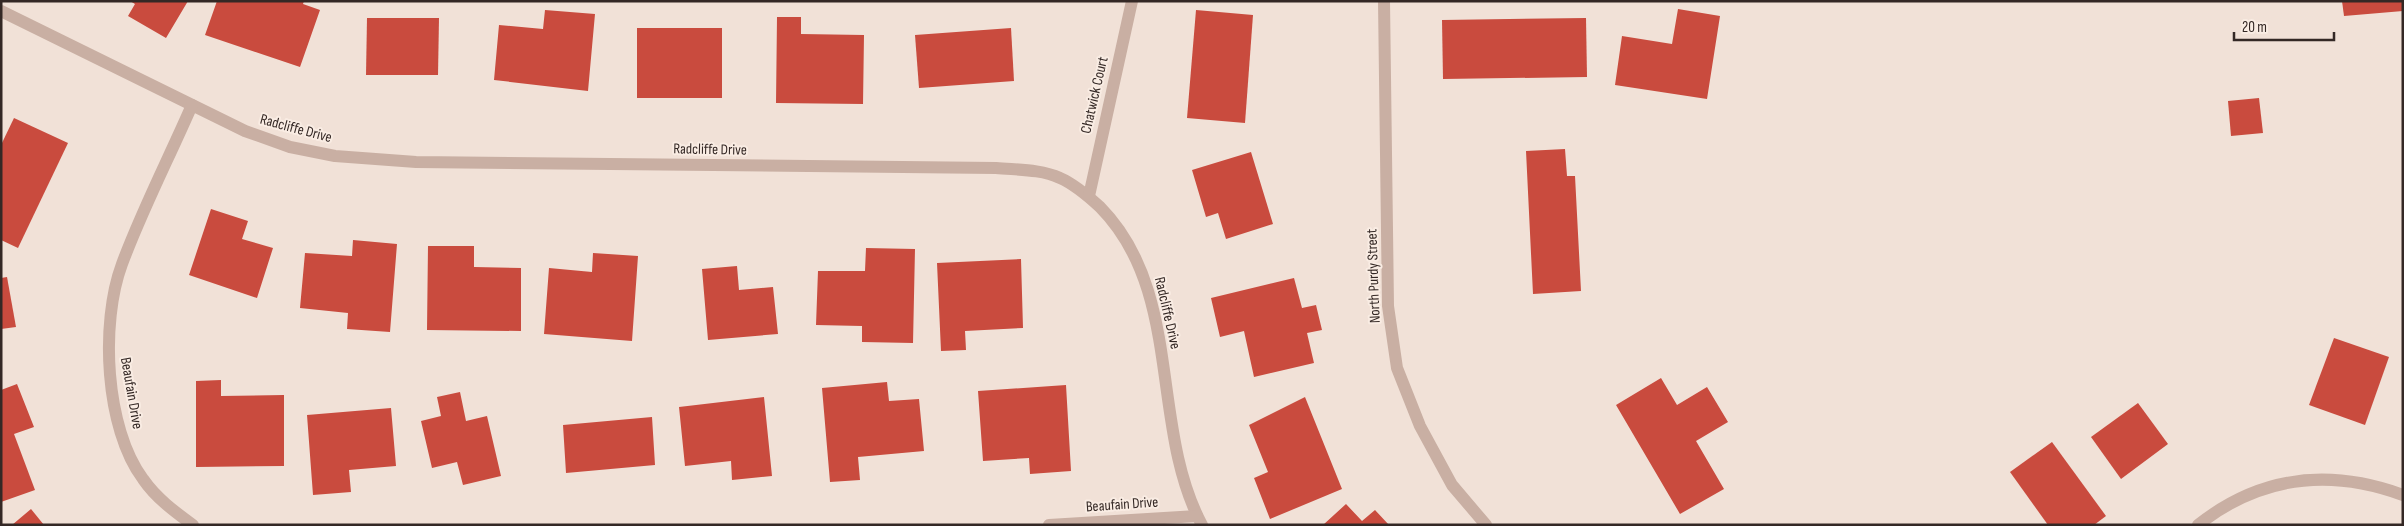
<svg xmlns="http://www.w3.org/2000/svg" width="2404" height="526" viewBox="0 0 2404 526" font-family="'Sofia Sans Condensed',sans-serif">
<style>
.building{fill:#c94b3e}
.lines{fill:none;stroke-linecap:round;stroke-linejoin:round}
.minor{stroke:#c9afa3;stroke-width:12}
.tertiary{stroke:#c9afa3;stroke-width:12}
.labels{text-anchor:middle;stroke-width:4;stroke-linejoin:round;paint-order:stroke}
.street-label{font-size:15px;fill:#342825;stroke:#f9ece3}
</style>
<rect width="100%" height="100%" fill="#f1e1d7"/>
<g class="building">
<polygon points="130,1 188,1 166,38 128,16 135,4"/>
<polygon points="217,1 304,1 303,4 320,10 300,67 205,35"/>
<polygon points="2342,1 2403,1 2403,11 2344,16"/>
<polygon points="1678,9 1720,16 1707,99 1615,85 1622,36 1672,44"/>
<polygon points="545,10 595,14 588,91 494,80 499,25 543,29"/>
<polygon points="1196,10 1253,15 1245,123 1187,118"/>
<polygon points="777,17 801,17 801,34 864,35 863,104 776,103"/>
<polygon points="367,18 439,18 438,75 366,75"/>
<polygon points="1586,18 1587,77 1443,79 1442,20"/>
<rect x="637" y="28" width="85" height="70"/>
<polygon points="1011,28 1014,81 919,88 915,35"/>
<polygon points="2259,98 2263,133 2231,136 2228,101"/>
<polygon points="14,118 68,143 18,248 1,240 1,145"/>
<polygon points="1565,149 1567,176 1575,176 1581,291 1533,294 1526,151"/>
<polygon points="1251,152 1273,224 1226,239 1218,213 1206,217 1192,170"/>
<polygon points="211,209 248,221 242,239 273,248 257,298 189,275"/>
<polygon points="353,240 397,244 390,332 347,329 348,313 300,308 305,253 352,256"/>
<polygon points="428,246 474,246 474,267 521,268 521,331 427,330"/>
<polygon points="866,248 915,249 913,343 862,342 862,326 816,325 818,271 865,271"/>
<polygon points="593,253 638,256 632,341 544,334 549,268 592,272"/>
<polygon points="1021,259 1023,328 965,331 966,350 941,351 937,263"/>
<polygon points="737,266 739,290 773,287 778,334 708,340 702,269"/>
<polygon points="7,277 16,327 1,329 1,278"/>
<polygon points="1294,278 1302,308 1316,305 1322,330 1307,333 1314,363 1254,377 1244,331 1220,337 1211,298"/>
<polygon points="2334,338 2389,357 2365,425 2309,405"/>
<polygon points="1661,378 1677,405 1707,387 1728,422 1696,441 1724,489 1680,514 1616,405"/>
<polygon points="221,380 221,396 284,395 284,466 196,467 196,381"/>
<polygon points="887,382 889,401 919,399 924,451 858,457 860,480 830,482 822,388"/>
<polygon points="17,384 34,427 14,434 35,490 1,502 1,390"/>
<polygon points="1066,385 1071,471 1030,474 1029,458 983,461 978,391"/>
<polygon points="460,392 466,421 487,416 501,476 463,485 457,462 432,468 421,421 441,416 437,397"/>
<polygon points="764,397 772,476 732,480 731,461 685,466 679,407"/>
<polygon points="1305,397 1342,489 1270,519 1254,478 1268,472 1249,425"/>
<polygon points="2138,403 2168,444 2121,479 2091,437"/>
<polygon points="391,408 396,466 349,470 351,492 313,495 307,415"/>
<polygon points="652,417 655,465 566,473 563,425"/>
<polygon points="2052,442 2106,516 2094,525 2048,525 2010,472"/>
<polygon points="1346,504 1362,521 1375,510 1389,525 1323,525"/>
<polygon points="31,509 44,525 12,525"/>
</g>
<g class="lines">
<g class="minor">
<path d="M1 11 245 131 290 147 335 156 416 162 996 168C1017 170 1041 169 1060 178 1074 184 1088 196 1100 207 1184 292 1149 426 1202 525"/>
<path d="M192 105C169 158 142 210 122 264 100 323 105 428 143 479 156 498 175 512 193 525"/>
<polyline points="1089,196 1132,1"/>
<polyline points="1049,525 1197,516"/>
<path d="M2198 525C2260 476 2329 468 2403 495"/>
</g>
<polyline class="tertiary" points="1384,1 1388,306 1397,368 1420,426 1452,485 1486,525"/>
</g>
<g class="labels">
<g class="street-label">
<text transform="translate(1094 95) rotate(-77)" y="5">Chatwick Court</text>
<text transform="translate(296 128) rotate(15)" y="5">Radcliffe Drive</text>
<text transform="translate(710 149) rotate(1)" y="5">Radcliffe Drive</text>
<text transform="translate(1373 276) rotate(-92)" y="5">North Purdy Street</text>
<text transform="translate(1168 313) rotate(77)" y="5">Radcliffe Drive</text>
<text transform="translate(132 393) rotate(80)" y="5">Beaufain Drive</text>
<text transform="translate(1122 504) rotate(-4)" y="5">Beaufain Drive</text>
</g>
</g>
<rect width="2404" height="526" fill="none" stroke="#342825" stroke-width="5"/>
<path d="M2234 32v8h100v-8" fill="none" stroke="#342825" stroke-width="2.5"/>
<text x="2242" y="32" font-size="15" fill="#342825" stroke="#f9ece3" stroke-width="4" paint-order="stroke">20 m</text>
</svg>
